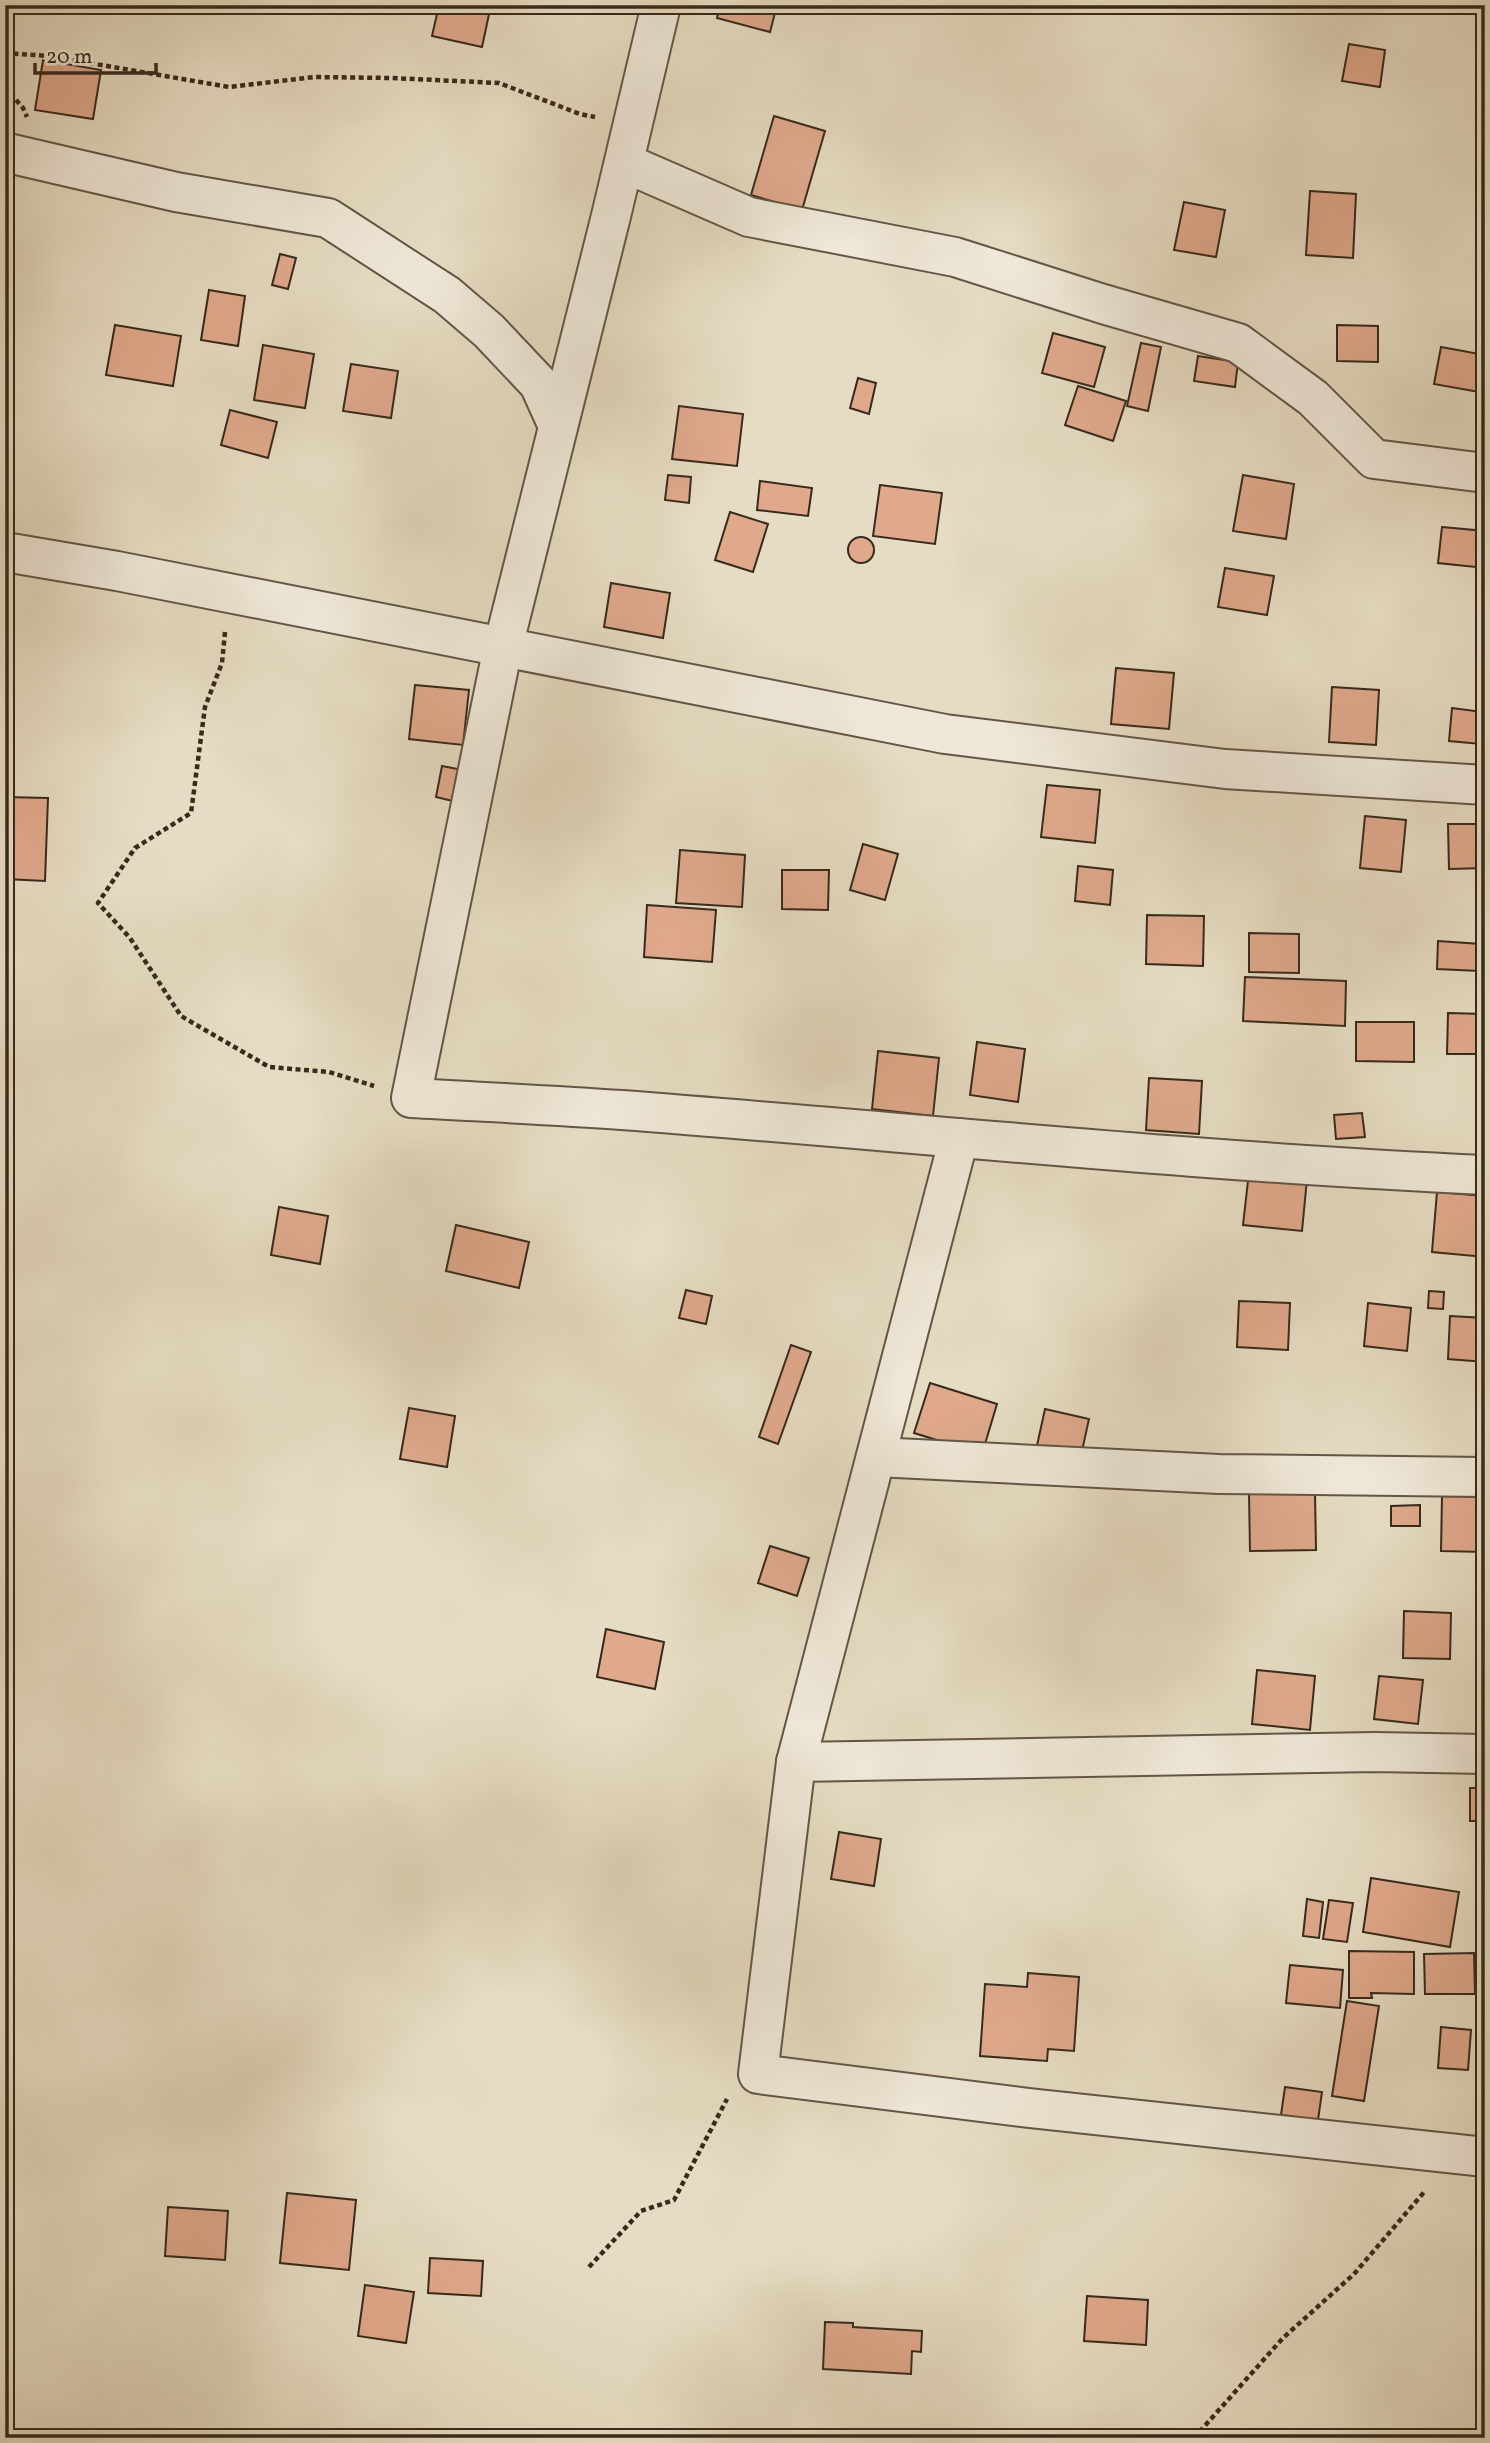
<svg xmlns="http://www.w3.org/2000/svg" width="1490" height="2443" viewBox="0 0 1490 2443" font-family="Vollkorn,serif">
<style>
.building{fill:#e0a98c;stroke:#372a1c;stroke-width:2}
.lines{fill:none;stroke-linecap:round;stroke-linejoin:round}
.minor-casing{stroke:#635646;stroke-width:42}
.path{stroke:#372a1c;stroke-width:4.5;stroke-dasharray:5 3.5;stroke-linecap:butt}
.minor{stroke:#efe8d8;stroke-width:38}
</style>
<rect width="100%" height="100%" fill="#e6dcc3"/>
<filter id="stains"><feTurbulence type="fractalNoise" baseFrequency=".00286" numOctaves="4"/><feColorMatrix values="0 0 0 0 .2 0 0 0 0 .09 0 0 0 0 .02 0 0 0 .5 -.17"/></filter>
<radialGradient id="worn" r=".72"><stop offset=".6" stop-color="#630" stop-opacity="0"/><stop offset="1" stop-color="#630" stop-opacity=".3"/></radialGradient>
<g class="building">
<polygon points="439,5 491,5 482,47 432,36"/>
<polygon points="720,5 777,5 770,32 717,18"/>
<polygon points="1427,5 1477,5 1477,11"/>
<polygon points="1349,44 1385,50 1380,87 1342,81"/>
<polygon points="43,60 101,70 93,119 35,110"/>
<polygon points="774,116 825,131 802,210 751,195"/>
<polygon points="1310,191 1356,194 1353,258 1306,255"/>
<polygon points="1184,202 1225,210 1216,257 1174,250"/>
<polygon points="280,254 296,258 288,289 272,285"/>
<polygon points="209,290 245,296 238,346 201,340"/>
<polygon points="115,325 181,336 173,386 106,375"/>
<polygon points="1337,325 1378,326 1378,362 1337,361"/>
<polygon points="1053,333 1105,347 1094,387 1042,373"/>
<polygon points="1141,343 1161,347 1148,411 1127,406"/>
<polygon points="263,345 314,354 305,408 254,400"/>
<polygon points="1441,347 1485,355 1485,393 1434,384"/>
<polygon points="1198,356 1238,362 1235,387 1194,381"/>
<polygon points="351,364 398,371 391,418 343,411"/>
<polygon points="858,378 876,383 869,414 850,408"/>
<polygon points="1078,386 1126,401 1113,441 1065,425"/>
<polygon points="679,406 743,414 737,466 672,459"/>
<polygon points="230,410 277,422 268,458 221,445"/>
<polygon points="668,475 691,477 689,503 665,500"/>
<polygon points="1243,475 1294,484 1286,539 1233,531"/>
<polygon points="760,481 812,488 808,516 757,510"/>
<polygon points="880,485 942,493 935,544 873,536"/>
<polygon points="730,512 768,524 753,572 715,560"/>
<polygon points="1442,527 1485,531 1485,568 1438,563"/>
<circle cx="861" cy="550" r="13"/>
<polygon points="1225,568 1274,576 1267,615 1218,607"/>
<polygon points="611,583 670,593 663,638 604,627"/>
<polygon points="1116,668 1174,673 1169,729 1111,724"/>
<polygon points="415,685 469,690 463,745 409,739"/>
<polygon points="1332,687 1379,690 1376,745 1329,742"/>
<polygon points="1452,708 1483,712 1481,744 1449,741"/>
<polygon points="442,766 468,771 461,803 436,797"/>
<polygon points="1047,785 1100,790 1095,843 1041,837"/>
<polygon points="5,797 48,798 45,881 5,879"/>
<polygon points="1365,816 1406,820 1401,872 1360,868"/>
<polygon points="1448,824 1485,824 1485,868 1449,869"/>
<polygon points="863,844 898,854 885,900 850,890"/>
<polygon points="680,850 745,855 742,907 676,903"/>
<polygon points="1078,866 1113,870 1110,905 1075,901"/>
<polygon points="782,870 829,870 828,910 782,909"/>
<polygon points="647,905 716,910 712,962 644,957"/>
<polygon points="1147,915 1204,916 1203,966 1146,964"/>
<polygon points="1249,933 1299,934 1299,973 1249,972"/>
<polygon points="1438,941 1481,944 1479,971 1437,969"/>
<polygon points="1245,977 1346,981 1345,1026 1243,1021"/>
<polygon points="1448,1013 1485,1014 1485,1054 1447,1054"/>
<polygon points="1356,1022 1414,1022 1414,1062 1356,1061"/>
<polygon points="977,1042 1025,1049 1018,1102 970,1095"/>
<polygon points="878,1051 939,1058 933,1116 872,1109"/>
<polygon points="1149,1078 1202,1081 1199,1134 1146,1130"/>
<polygon points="1362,1113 1365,1137 1336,1139 1334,1115"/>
<polygon points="1249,1172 1307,1179 1302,1231 1243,1225"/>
<polygon points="1437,1192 1485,1196 1485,1257 1432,1252"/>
<polygon points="279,1207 328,1216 320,1264 271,1255"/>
<polygon points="456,1225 529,1242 519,1288 446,1271"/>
<polygon points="686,1290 712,1296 706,1324 679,1318"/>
<polygon points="1429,1291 1444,1292 1443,1309 1428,1308"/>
<polygon points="1239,1301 1290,1303 1288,1350 1237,1347"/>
<polygon points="1368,1303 1411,1308 1407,1351 1364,1346"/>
<polygon points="1450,1316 1485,1318 1485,1362 1448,1359"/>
<polygon points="791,1345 811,1352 778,1444 759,1437"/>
<polygon points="930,1383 997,1404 982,1454 914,1433"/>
<polygon points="409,1408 455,1416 447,1467 400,1459"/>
<polygon points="1045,1409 1089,1419 1080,1460 1036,1450"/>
<polygon points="1315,1493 1316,1550 1250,1551 1249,1494"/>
<polygon points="1442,1496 1485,1497 1485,1552 1441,1551"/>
<polygon points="1420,1505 1420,1526 1391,1526 1391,1506"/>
<polygon points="770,1546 809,1558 797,1596 758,1583"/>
<polygon points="1404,1611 1451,1613 1450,1659 1403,1658"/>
<polygon points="606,1629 664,1642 655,1689 597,1677"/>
<polygon points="1257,1670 1315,1676 1310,1730 1252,1724"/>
<polygon points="1379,1676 1423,1680 1418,1724 1374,1719"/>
<rect x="1470" y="1788" width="15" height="33"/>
<polygon points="839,1832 881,1839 874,1886 831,1879"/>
<polygon points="1371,1878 1459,1892 1450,1947 1363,1932"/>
<polygon points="1307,1899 1323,1902 1319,1938 1303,1936"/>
<polygon points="1329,1900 1353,1903 1347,1942 1323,1939"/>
<polygon points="1349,1951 1414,1952 1414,1994 1371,1993 1372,1998 1349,1998"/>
<polygon points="1474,1953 1475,1994 1425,1994 1424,1954"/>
<polygon points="1290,1965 1343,1970 1340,2008 1286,2003"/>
<polygon points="1028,1973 1079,1977 1074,2051 1048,2049 1047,2061 980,2056 985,1984 1027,1987"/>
<polygon points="1347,2001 1379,2006 1364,2101 1332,2096"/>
<polygon points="1441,2027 1471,2030 1468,2070 1438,2068"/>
<polygon points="1285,2087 1322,2092 1318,2120 1281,2115"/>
<polygon points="287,2193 356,2200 349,2270 280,2263"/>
<polygon points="168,2207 228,2211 225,2260 165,2256"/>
<polygon points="430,2258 483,2261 481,2296 428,2293"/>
<polygon points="365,2285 414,2292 406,2343 358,2336"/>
<polygon points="1087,2296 1148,2300 1146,2345 1084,2341"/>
<polygon points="825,2322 853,2323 853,2327 922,2331 921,2352 912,2351 911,2374 823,2369"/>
<polygon points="618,2432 677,2438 618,2438"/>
<polygon points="458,2434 516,2435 516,2438 458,2438"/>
</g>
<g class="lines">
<g class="minor-casing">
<g id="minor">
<path d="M661 5 611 216 503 647 411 1098C482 1102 552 1105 622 1110 909 1132 1197 1162 1485 1175"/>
<polyline points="8,153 176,192 328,218 447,295 489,331 539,384 558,426"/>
<polyline points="625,163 749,217 955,257 1103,304 1238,343 1313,398 1374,459 1485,473"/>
<polyline points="5,552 117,571 945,734 1225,769 1485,785"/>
<polyline points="876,1457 1219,1474 1485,1477"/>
<polyline points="1485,1754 1375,1752 796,1762 758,2074 1029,2108 1485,2157"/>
<polyline points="796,1762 959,1138"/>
</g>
</g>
<g class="path">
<polyline points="5,53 49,56 229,87 314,77 392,78 499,83 580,114 595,117"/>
<polyline points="5,87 23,108 27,117"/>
<polyline points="225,632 222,663 205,707 191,813 135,848 98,903 130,938 181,1016 269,1067 329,1072 374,1086"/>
<polyline points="589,2267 641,2211 674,2200 727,2099"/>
<polyline points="1194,2438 1283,2338 1354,2274 1425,2191"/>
</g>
<use href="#minor" class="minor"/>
</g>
<rect width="1490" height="2443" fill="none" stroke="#e6dcc3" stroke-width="28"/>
<rect x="7" y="7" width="1476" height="2429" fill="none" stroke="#372a1c" stroke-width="3.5"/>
<rect x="14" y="14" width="1462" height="2415" fill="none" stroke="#372a1c" stroke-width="2"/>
<path d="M35 63v10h121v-10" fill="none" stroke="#372a1c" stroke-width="3.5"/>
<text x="46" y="63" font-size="21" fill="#372a1c" stroke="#efe8d8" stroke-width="5" paint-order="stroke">20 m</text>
<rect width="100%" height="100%" filter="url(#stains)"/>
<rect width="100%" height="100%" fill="url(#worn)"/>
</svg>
